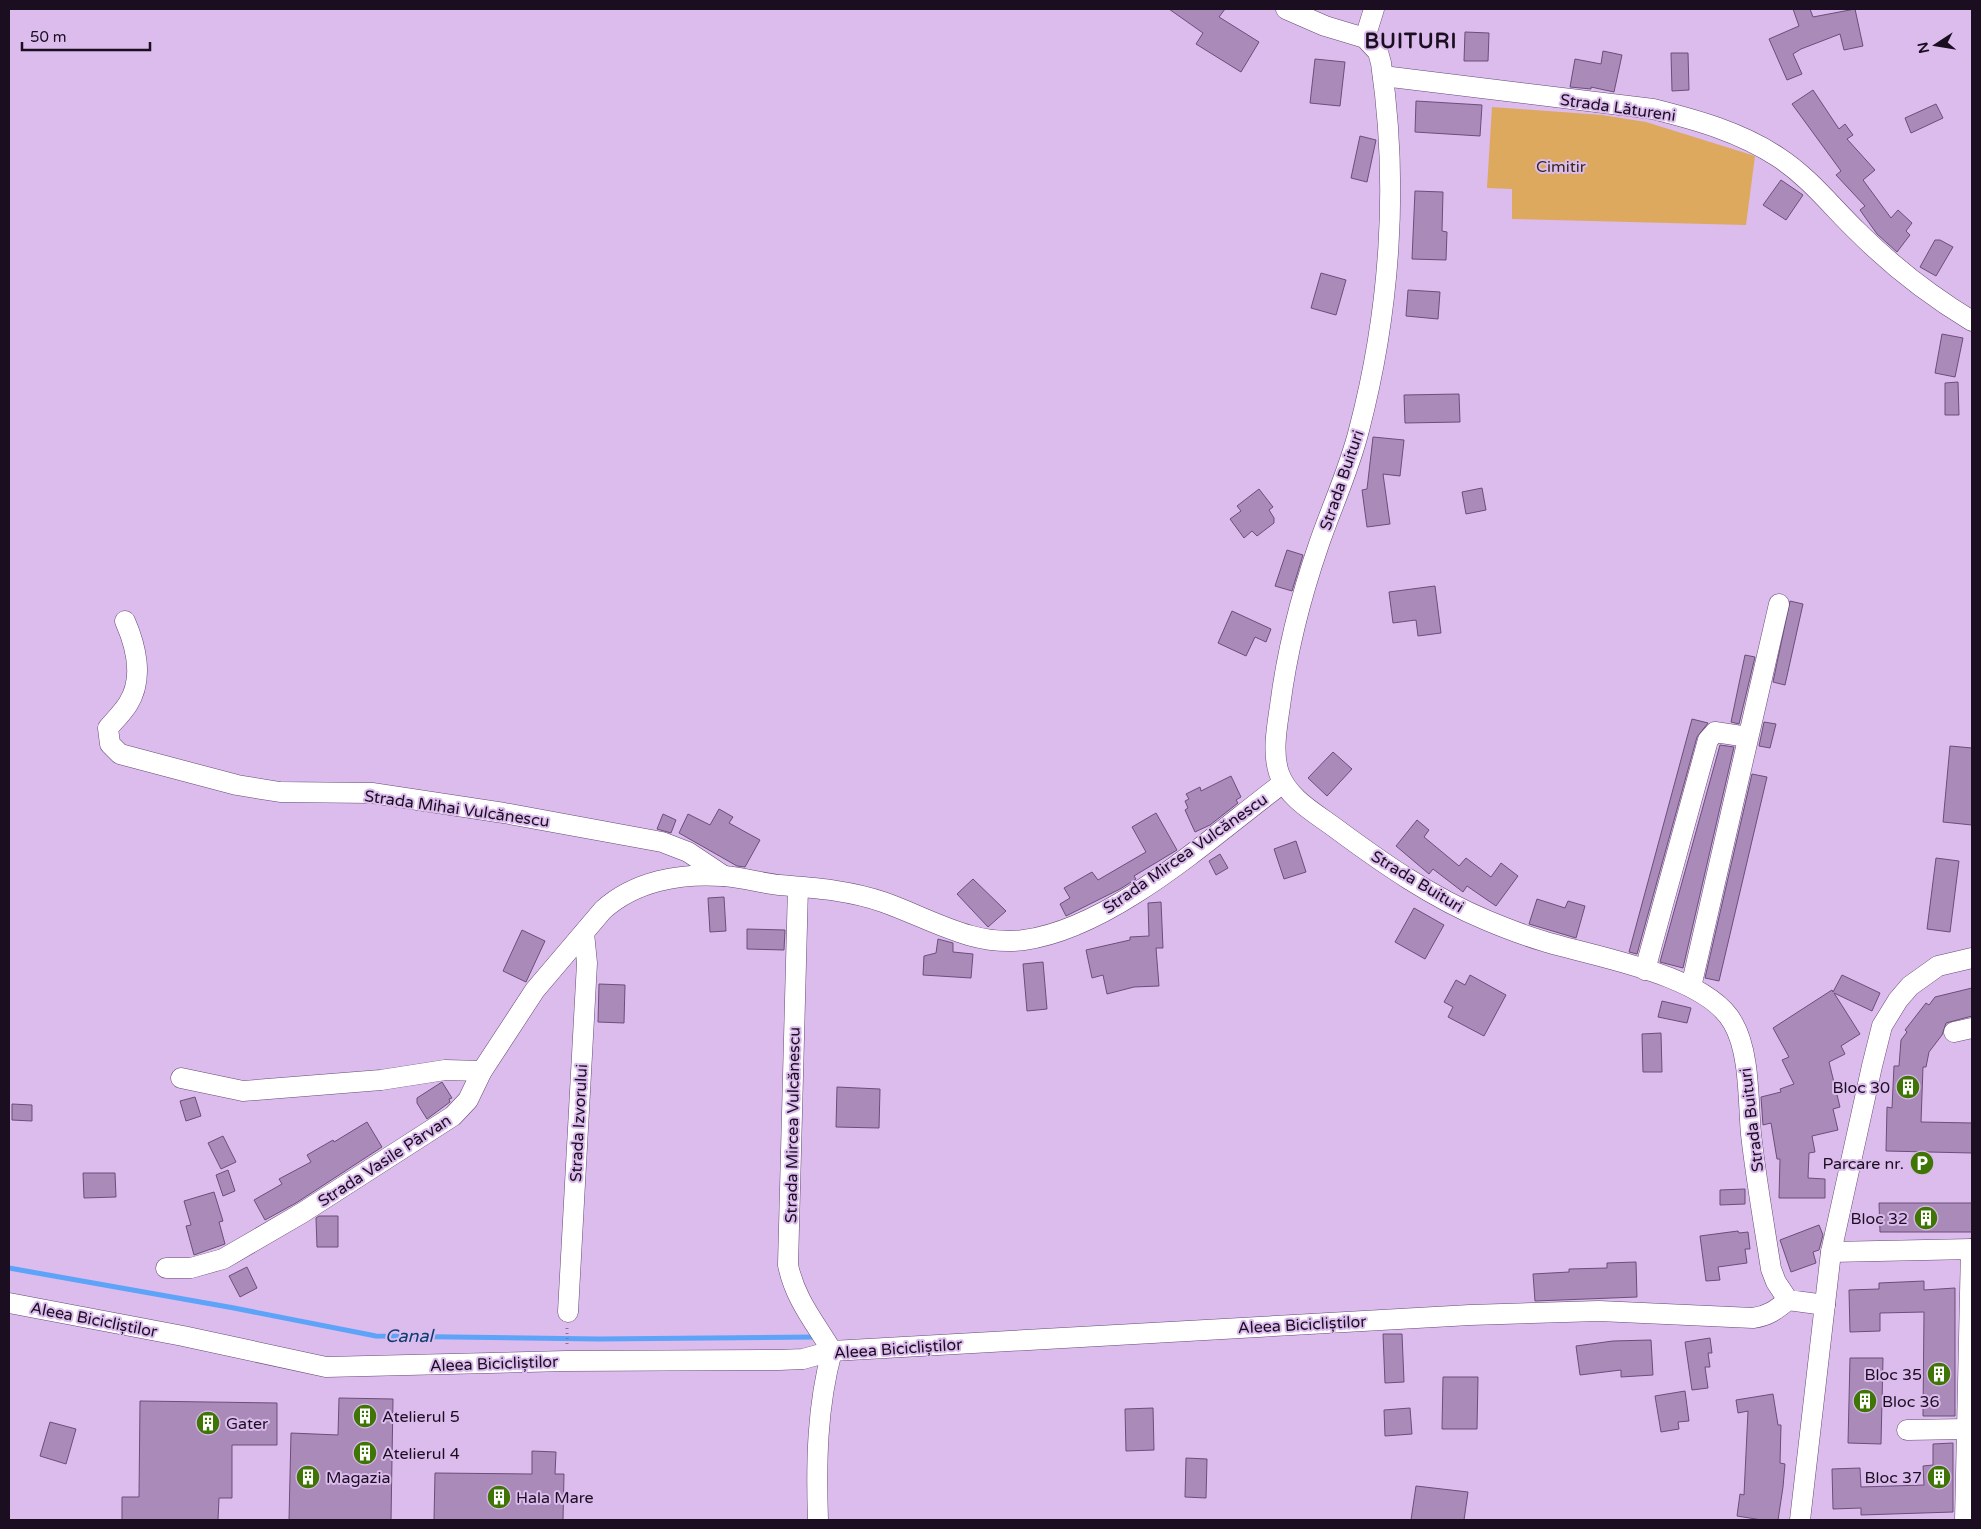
<svg xmlns="http://www.w3.org/2000/svg" width="1981" height="1529" viewBox="0 0 1981 1529" font-family="'Varela Round',sans-serif">
<style>
.green{fill:#dda95f}
.lines{fill:none;stroke-linecap:round;stroke-linejoin:round}
.stream{stroke:#5da3f8;stroke-width:5}
.building{fill:#aa8ab9;stroke:#6b4e79}
.minor-casing{stroke:#664974;stroke-width:21}
.path{stroke:#897195;stroke-width:3;stroke-dasharray:1 4;stroke-linecap:butt}
.minor{stroke:#fff;stroke-width:20}
.labels{text-anchor:middle;stroke-width:4;stroke-linejoin:round;paint-order:stroke}
.street-label{font-size:16px;fill:#1a0e20;stroke:#dcbbed}
.park-label{font-size:16px;fill:#372a18;stroke:#dcbbed}
.poi-label{font-size:16px;fill:#1a0e20;stroke:#dcbbed;text-anchor:start}
.water-label{font-size:18px;font-style:italic;fill:#0d3e73;stroke:#dcbbed}
.district-label{font-size:21px;font-weight:bold;letter-spacing:1px;fill:#1a0e20;stroke:#dcbbed}
</style>
<rect width="100%" height="100%" fill="#dcbbed"/>
<polygon class="green" points="1492,107 1602,115 1646,122 1755,156 1746,225 1512,219 1512,189 1487,188"/>
<g class="lines">
<polyline class="stream" points="9,1268 234,1308 376,1336 599,1339 815,1337"/>
</g>
<g class="building">
<polygon points="1169,9 1225,9 1219,17 1259,42 1241,72 1196,44 1203,33"/>
<polygon points="1793,9 1810,9 1813,17 1855,9 1863,46 1844,50 1840,34 1801,49 1793,54 1802,74 1787,80 1769,39 1799,26"/>
<polygon points="1465,32 1489,33 1488,61 1464,61"/>
<polygon points="1603,51 1622,55 1614,92 1591,87 1591,89 1570,87 1575,59 1601,64"/>
<polygon points="1671,53 1688,53 1689,90 1672,91"/>
<polygon points="1315,59 1345,62 1340,106 1310,103"/>
<polygon points="1813,90 1839,129 1845,124 1853,135 1847,139 1875,170 1863,180 1891,218 1898,210 1912,223 1906,231 1910,235 1897,252 1877,234 1860,210 1865,206 1836,175 1841,171 1792,104"/>
<polygon points="1416,101 1482,105 1480,136 1415,132"/>
<polygon points="1936,104 1943,118 1911,133 1905,118"/>
<polygon points="1360,136 1376,140 1367,182 1351,178"/>
<polygon points="1781,180 1803,195 1786,220 1763,205"/>
<polygon points="1415,191 1443,192 1442,231 1447,232 1446,260 1412,259"/>
<polygon points="1935,240 1940,240 1953,247 1936,276 1920,267"/>
<polygon points="1321,273 1346,280 1336,315 1311,308"/>
<polygon points="1408,290 1440,292 1438,319 1406,316"/>
<polygon points="1942,334 1963,338 1955,377 1935,373"/>
<polygon points="1958,382 1959,415 1945,415 1945,383"/>
<polygon points="1459,394 1460,422 1405,423 1404,395"/>
<polygon points="1373,437 1404,440 1400,476 1383,474 1390,524 1367,527 1362,490 1367,489"/>
<polygon points="1482,488 1486,510 1466,514 1462,492"/>
<polygon points="1259,489 1273,507 1269,510 1274,518 1274,523 1257,536 1252,531 1244,538 1230,519 1241,511 1237,506"/>
<polygon points="1287,550 1303,555 1292,591 1275,586"/>
<polygon points="1435,586 1441,633 1418,636 1416,620 1393,623 1389,592"/>
<polygon points="1790,601 1803,604 1785,685 1773,682"/>
<polygon points="1232,611 1271,629 1266,642 1255,637 1246,656 1218,643"/>
<polygon points="1745,655 1755,657 1739,724 1731,722"/>
<polygon points="1692,719 1708,723 1697,737 1637,954 1629,952"/>
<polygon points="1764,722 1776,724 1770,748 1759,746"/>
<polygon points="1720,745 1734,747 1683,968 1660,962"/>
<polygon points="1950,746 1972,748 1972,825 1943,822"/>
<polygon points="1333,752 1352,769 1327,796 1308,778"/>
<polygon points="1752,774 1767,777 1719,981 1705,978"/>
<polygon points="1231,776 1241,797 1236,800 1238,803 1210,825 1195,832 1185,810 1188,808 1185,801 1189,799 1186,794 1200,787 1201,791"/>
<polygon points="719,809 733,817 729,823 760,840 745,867 737,866 679,833 688,814 710,825"/>
<polygon points="1156,813 1177,850 1134,876 1136,879 1120,889 1066,916 1060,904 1070,898 1064,888 1092,872 1098,880 1146,852 1132,827"/>
<polygon points="663,814 676,820 671,833 657,829"/>
<polygon points="1417,820 1429,830 1424,837 1459,866 1466,858 1491,877 1501,863 1518,876 1496,906 1467,886 1463,892 1433,869 1429,874 1396,846"/>
<polygon points="1296,841 1306,872 1284,879 1274,849"/>
<polygon points="1220,854 1228,868 1216,875 1209,861"/>
<polygon points="1936,858 1959,861 1950,932 1927,929"/>
<polygon points="973,879 1006,911 988,927 957,894"/>
<polygon points="724,897 726,931 710,932 708,898"/>
<polygon points="1537,899 1565,908 1568,901 1585,906 1576,938 1529,924"/>
<polygon points="1161,902 1163,948 1156,948 1159,986 1134,987 1107,994 1103,975 1092,978 1086,950 1130,940 1130,937 1149,936 1148,903"/>
<polygon points="1414,908 1444,925 1425,959 1395,942"/>
<polygon points="747,929 785,930 784,950 747,949"/>
<polygon points="522,930 545,941 526,982 503,971"/>
<polygon points="938,939 953,943 953,952 973,954 971,978 923,975 924,956 936,953"/>
<polygon points="1043,962 1047,1009 1027,1011 1023,964"/>
<polygon points="1470,975 1506,995 1484,1036 1448,1017 1453,1007 1444,1002 1456,980 1465,985"/>
<polygon points="1842,975 1880,993 1872,1011 1834,993 1860,1034 1841,1046 1845,1054 1829,1062 1840,1107 1833,1109 1838,1130 1812,1136 1815,1152 1809,1153 1808,1178 1825,1179 1825,1198 1779,1198 1780,1159 1777,1159 1771,1123 1763,1125 1761,1097 1781,1092 1780,1089 1794,1084 1782,1060 1789,1057 1773,1028 1832,990 1833,992"/>
<polygon points="599,984 625,985 624,1023 598,1022"/>
<polygon points="1972,988 1972,1016 1946,1023 1942,1035 1929,1052 1926,1067 1923,1067 1921,1122 1972,1123 1972,1153 1886,1151 1887,1107 1892,1108 1894,1066 1899,1066 1901,1040 1907,1032 1905,1030 1926,1003 1929,1005 1935,997"/>
<polygon points="1662,1001 1691,1008 1687,1023 1658,1017"/>
<polygon points="1661,1033 1662,1072 1643,1072 1642,1034"/>
<polygon points="442,1082 452,1098 449,1099 450,1102 427,1119 417,1103 417,1098"/>
<polygon points="837,1087 880,1089 879,1128 836,1127"/>
<polygon points="195,1097 201,1116 186,1121 180,1101"/>
<polygon points="12,1104 32,1105 32,1121 12,1120"/>
<polygon points="367,1122 382,1147 296,1203 265,1220 254,1200 282,1184 279,1179 311,1162 307,1155 333,1140 334,1142"/>
<polygon points="223,1136 236,1162 221,1169 208,1143"/>
<polygon points="228,1170 235,1191 223,1196 216,1175"/>
<polygon points="83,1173 115,1173 116,1197 84,1198"/>
<polygon points="1745,1189 1745,1204 1720,1205 1720,1190"/>
<polygon points="214,1192 223,1221 219,1222 225,1244 194,1255 186,1226 191,1225 184,1201"/>
<polygon points="1879,1203 1972,1203 1972,1232 1880,1232"/>
<polygon points="319,1216 338,1216 338,1247 317,1247 316,1218"/>
<polygon points="1819,1225 1823,1235 1819,1250 1813,1252 1816,1263 1791,1272 1780,1240"/>
<polygon points="1738,1231 1739,1233 1748,1232 1750,1249 1745,1249 1747,1263 1718,1267 1720,1280 1706,1281 1700,1236"/>
<polygon points="1636,1262 1637,1297 1535,1301 1533,1274 1569,1272 1569,1269 1607,1268 1607,1263"/>
<polygon points="247,1267 257,1288 240,1297 229,1276"/>
<polygon points="1924,1281 1924,1290 1955,1288 1955,1416 1923,1416 1924,1312 1880,1313 1880,1331 1850,1332 1849,1290 1879,1289 1879,1283"/>
<polygon points="1383,1334 1402,1334 1404,1382 1385,1383"/>
<polygon points="1710,1338 1712,1353 1708,1353 1710,1367 1705,1367 1708,1388 1692,1390 1685,1342"/>
<polygon points="1651,1340 1653,1375 1621,1377 1621,1370 1580,1375 1576,1346 1613,1341"/>
<polygon points="1850,1358 1883,1358 1881,1444 1848,1443"/>
<polygon points="1443,1377 1478,1377 1477,1429 1442,1429"/>
<polygon points="1685,1391 1689,1421 1678,1422 1679,1429 1661,1432 1655,1396"/>
<polygon points="1773,1394 1778,1425 1781,1425 1780,1463 1785,1464 1783,1487 1778,1520 1762,1520 1737,1516 1740,1494 1744,1495 1748,1411 1738,1413 1736,1400"/>
<polygon points="339,1398 393,1399 391,1520 289,1520 291,1433 338,1435"/>
<polygon points="140,1401 277,1403 277,1445 232,1445 232,1498 219,1498 218,1520 122,1520 122,1497 139,1497"/>
<polygon points="1153,1408 1154,1450 1126,1451 1125,1409"/>
<polygon points="1410,1408 1412,1434 1385,1436 1384,1410"/>
<polygon points="50,1422 76,1429 66,1464 40,1456"/>
<polygon points="1953,1443 1953,1512 1861,1515 1861,1508 1833,1509 1832,1469 1860,1468 1861,1487 1924,1485 1923,1466 1933,1465 1933,1444"/>
<polygon points="532,1451 556,1452 555,1474 564,1474 563,1520 434,1520 435,1473 532,1474"/>
<polygon points="1186,1458 1207,1459 1206,1498 1185,1497"/>
<polygon points="1416,1486 1468,1492 1464,1520 1411,1520"/>
</g>
<g class="lines">
<g class="minor-casing">
<g id="minor">
<path d="M1286 9 1325 26 1365 38 1378 52 1381 63C1399 185 1390 311 1359 430 1349 470 1332 506 1319 544 1301 596 1287 651 1280 706 1277 727 1272 752 1279 773 1288 799 1317 814 1338 830 1384 864 1433 898 1486 920 1505 928 1523 935 1543 941 1594 957 1706 974 1733 1023 1750 1052 1748 1101 1751 1134 1756 1179 1764 1224 1771 1269L1776 1282 1788 1300 1825 1305"/>
<polyline points="1365,38 1374,9"/>
<path d="M1383 76 1653 109C1697 120 1740 132 1778 157 1809 177 1832 207 1858 232 1894 268 1929 295 1972 321"/>
<path d="M125 621C136 646 144 679 128 704 123 712 115 720 108 728L110 744 120 754 237 785 280 792 372 793 504 813 662 842 688 852 724 876"/>
<path d="M798 887 788 1265C795 1299 814 1321 832 1351 817 1406 816 1463 818 1520"/>
<polyline points="1645,970 1708,740 1715,732 1748,737"/>
<polyline points="1691,987 1779,604"/>
<polyline points="1954,1032 1972,1028"/>
<polyline points="181,1078 243,1091 381,1080 445,1070 482,1071"/>
<polyline points="1831,1252 1972,1249"/>
<path d="M166 1268H191L223 1259 302 1213 453 1116 468 1100 482 1071 535 990 603 910C635 881 680 873 723 876 742 877 760 883 779 885 814 888 849 890 883 902 929 918 973 947 1024 940 1113 928 1212 836 1283 783"/>
<path d="M9 1303 183 1336 326 1367 566 1361 779 1360 803 1359 832 1351 1470 1315 1599 1311 1753 1318C1768 1316 1776 1310 1788 1300"/>
<polyline points="568,1312 587,963 584,933"/>
<polyline points="1907,1430 1966,1429"/>
<polyline points="1800,1520 1831,1252 1872,1066 1882,1026 1898,1000 1910,986 1938,966 1972,958"/>
<polyline points="1965,1520 1971,1249"/>
</g>
</g>
<polyline class="path" points="567,1344 567,1328"/>
<use href="#minor" class="minor"/>
</g>
<defs>
<g id="building-disc" transform="scale(1.25)"><circle r="9.5" fill="#3e7504" stroke="#dcbbed"/><path d="M-4-6H4V6H1V3H-1V6H-4ZM-2.5-4.3h1.7v1.8h-1.7ZM.8-4.3h1.7v1.8H.8ZM-2.5-1h1.7V.8h-1.7ZM.8-1h1.7V.8H.8Z" fill="#fff"/></g>
<g id="parking-disc" transform="scale(1.25)"><circle r="9.5" fill="#3e7504" stroke="#dcbbed"/><path d="M-3.5-5.5H1a3.5 3.5 0 0 1 0 7H-1V5.5H-3.5ZM-1-3.4V-.6H.8a1.4 1.4 0 0 0 0-2.8Z" fill="#fff"/></g>
</defs>
<g fill-rule="evenodd">
<use href="#building-disc" x="1908" y="1087"/>
<use href="#parking-disc" x="1922" y="1163"/>
<use href="#building-disc" x="1926" y="1218"/>
<use href="#building-disc" x="1939" y="1374"/>
<use href="#building-disc" x="1865" y="1401"/>
<use href="#building-disc" x="365" y="1416"/>
<use href="#building-disc" x="208" y="1423"/>
<use href="#building-disc" x="365" y="1453"/>
<use href="#building-disc" x="308" y="1477"/>
<use href="#building-disc" x="1939" y="1477"/>
<use href="#building-disc" x="499" y="1497"/>
</g>
<g class="labels">
<g class="street-label">
<text transform="translate(1618 107) rotate(8)" y="6">Strada Lătureni</text>
<text transform="translate(1341 480) rotate(-71)" y="6">Strada Buituri</text>
<text transform="translate(457 808) rotate(8)" y="6">Strada Mihai Vulcănescu</text>
<text transform="translate(1185 853) rotate(-35)" y="6">Strada Mircea Vulcănescu</text>
<text transform="translate(1418 881) rotate(31)" y="6">Strada Buituri</text>
<text transform="translate(1751 1120) rotate(-97)" y="6">Strada Buituri</text>
<text transform="translate(578 1123) rotate(-87)" y="6">Strada Izvorului</text>
<text transform="translate(792 1125) rotate(-89)" y="6">Strada Mircea Vulcănescu</text>
<text transform="translate(384 1160) rotate(-33)" y="6">Strada Vasile Pârvan</text>
<text transform="translate(94 1319) rotate(11)" y="6">Aleea Bicicliștilor</text>
<text transform="translate(1302 1324) rotate(-3)" y="6">Aleea Bicicliștilor</text>
<text transform="translate(898 1348) rotate(-4)" y="6">Aleea Bicicliștilor</text>
<text transform="translate(494 1363) rotate(-2)" y="6">Aleea Bicicliștilor</text>
</g>
<g class="park-label">
<text x="1561" y="172">Cimitir</text>
</g>
<g class="poi-label">
<text x="1890" y="1093" text-anchor="end">Bloc 30</text>
<text x="1904" y="1169" text-anchor="end">Parcare nr.</text>
<text x="1908" y="1224" text-anchor="end">Bloc 32</text>
<text x="1922" y="1380" text-anchor="end">Bloc 35</text>
<text x="1882" y="1407">Bloc 36</text>
<text x="382" y="1422">Atelierul 5</text>
<text x="226" y="1429">Gater</text>
<text x="382" y="1459">Atelierul 4</text>
<text x="326" y="1483">Magazia</text>
<text x="1922" y="1483" text-anchor="end">Bloc 37</text>
<text x="516" y="1503">Hala Mare</text>
</g>
<g class="water-label">
<text x="409" y="1342">Canal</text>
</g>
<g class="district-label">
<text x="1411" y="48">BUITURI</text>
</g>
</g>
<rect width="1981" height="1529" fill="none" stroke="#1a0e20" stroke-width="20"/>
<g transform="translate(1936 45) rotate(258)" stroke="#dcbbed" stroke-width="4" paint-order="stroke">
<path d="M0-4L9 19L0 12L-9 19Z" fill="#1a0e20"/>
<text y="-8" font-size="14" font-weight="bold" text-anchor="middle" fill="#1a0e20">N</text>
</g>
<path d="M22 42v8h128v-8" fill="none" stroke="#1a0e20" stroke-width="2.5"/>
<text x="30" y="42" font-size="15" fill="#1a0e20" stroke="#dcbbed" stroke-width="4" paint-order="stroke">50 m</text>
</svg>
